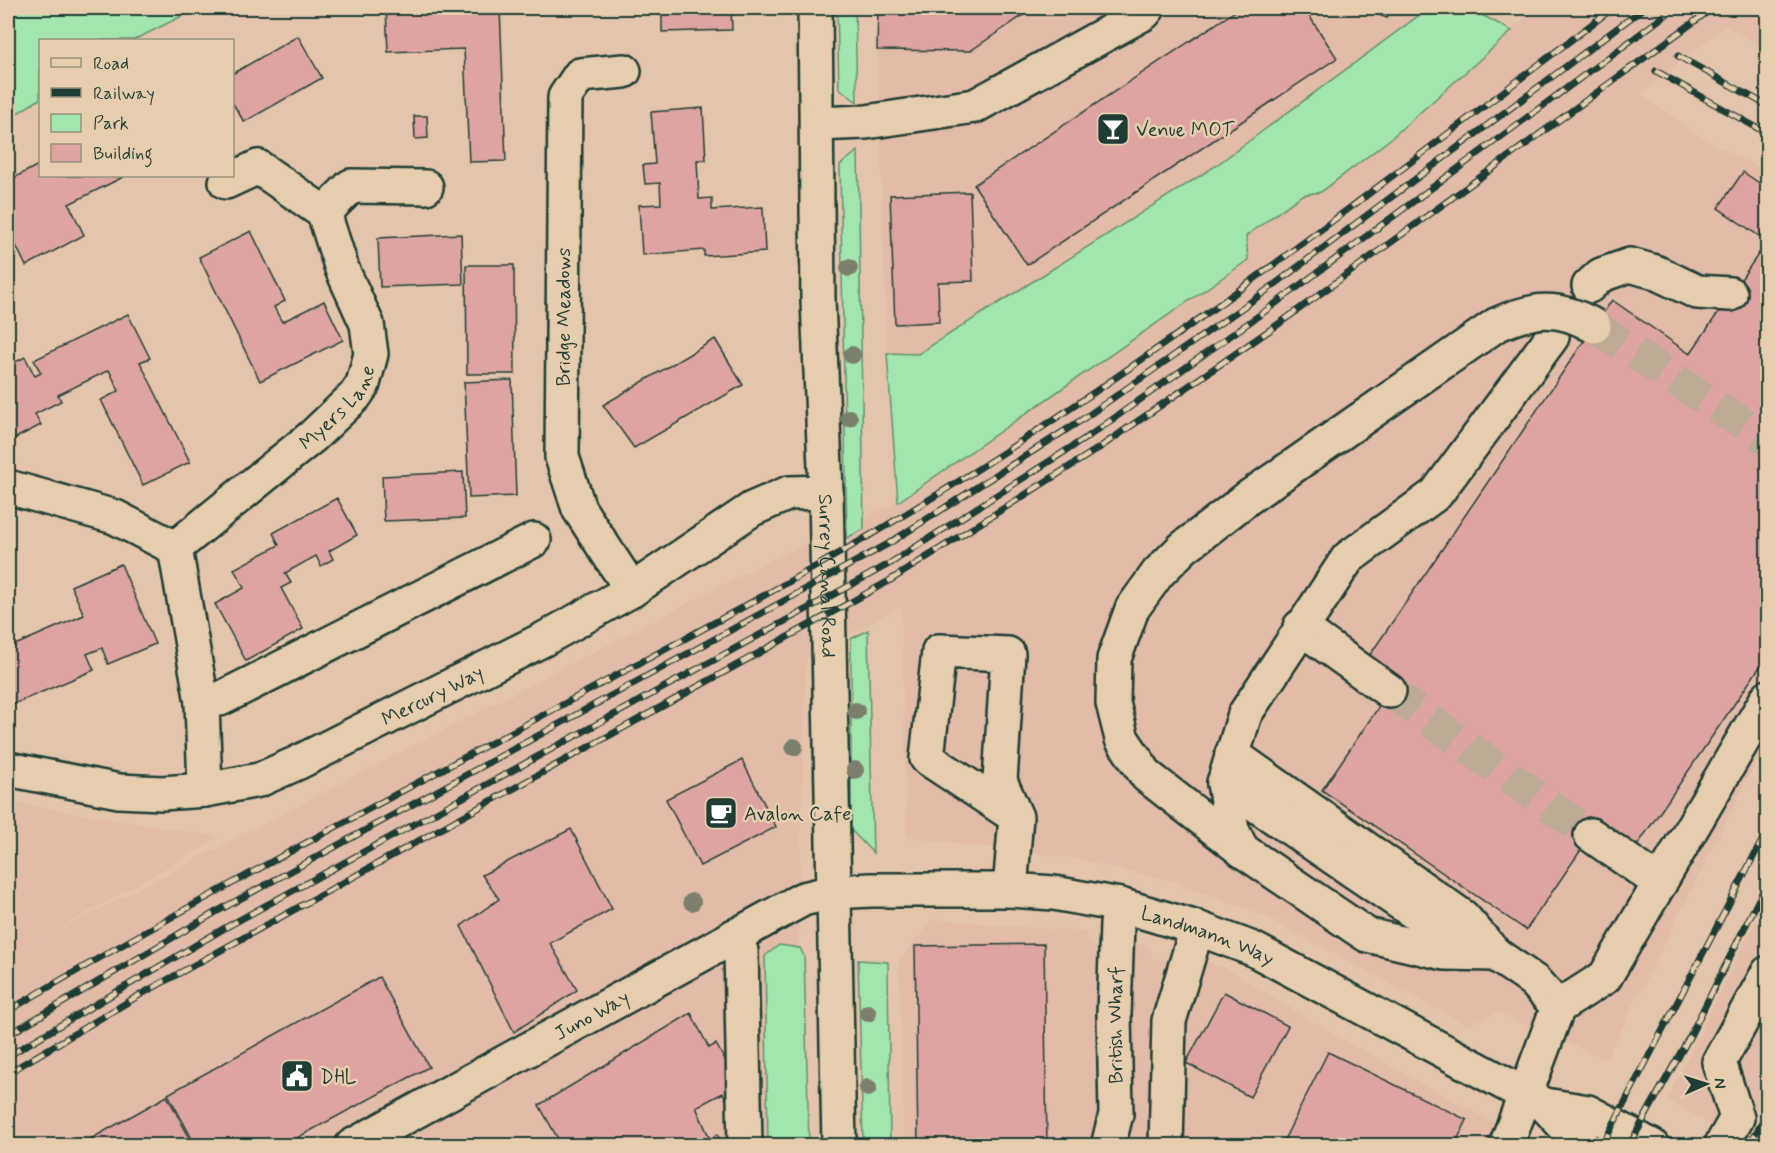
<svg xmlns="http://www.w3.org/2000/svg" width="1775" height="1153" viewBox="0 0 1775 1153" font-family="Mynerve,sans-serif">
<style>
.built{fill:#e2bba9}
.green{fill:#a3e5af;stroke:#619172;stroke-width:1.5}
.building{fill:#dea4a2;stroke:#1f3d34;stroke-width:1.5}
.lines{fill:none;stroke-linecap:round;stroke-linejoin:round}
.minor-tunnel{stroke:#bdaa94;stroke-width:33;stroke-dasharray:33 16;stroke-linecap:butt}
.minor-casing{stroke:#1f3d34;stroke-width:38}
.minor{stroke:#e6cdae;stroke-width:33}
.rail-casing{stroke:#1f3d34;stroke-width:7}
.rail{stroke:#e6cdae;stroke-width:4.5;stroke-dasharray:14;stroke-linecap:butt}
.minor-bridge-casing{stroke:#1f3d34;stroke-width:38;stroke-linecap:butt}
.minor-bridge{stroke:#e6cdae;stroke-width:33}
.tree{fill:#7c7f6d}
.labels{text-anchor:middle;stroke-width:5;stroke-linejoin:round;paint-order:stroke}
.poi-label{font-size:20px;fill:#1f3d34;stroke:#e6cdae;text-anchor:start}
.street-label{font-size:20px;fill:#1f3d34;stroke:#e6cdae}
</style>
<rect width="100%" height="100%" fill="#e4c5ac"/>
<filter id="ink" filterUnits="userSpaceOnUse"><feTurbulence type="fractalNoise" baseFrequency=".0167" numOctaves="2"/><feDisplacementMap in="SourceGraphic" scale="12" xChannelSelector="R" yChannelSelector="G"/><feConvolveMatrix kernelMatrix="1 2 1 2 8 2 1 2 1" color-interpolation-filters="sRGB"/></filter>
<g filter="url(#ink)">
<g class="built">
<polygon points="876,8 1429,8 1214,167 918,354 887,353"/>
<polygon points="1536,8 1767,8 1767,49 1725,25 1641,94 1694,133 1767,172 1768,738 1606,1059 1496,1012 1467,1025 1262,915 1170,880 1066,857 907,837 901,606 806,659 793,1145 8,1145 8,802 220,837 25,948 765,563 898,502 1248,260 1246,236 1302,195 1321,192 1396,133"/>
<polygon points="1767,899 1767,1090 1738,1140 1667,1099"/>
<polygon points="933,919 1084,932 1094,947 1144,943 1155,960 1199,960 1223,967 1347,1042 1534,1145 904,1145 899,961"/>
</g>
<g class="green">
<polygon points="8,8 198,8 134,40 40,40 40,99 8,119"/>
<polygon points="837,8 855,8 857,102 839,88"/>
<polygon points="1429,8 1469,8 1512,31 1389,140 1321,192 1302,195 1246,236 1248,260 898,502 887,353 918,354 1214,167"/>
<polygon points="858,151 864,529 847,538 840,165"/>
<polygon points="868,630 873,853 851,830 851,639"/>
<polygon points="779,945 800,948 804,956 809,1145 768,1145 765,956"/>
<polygon points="858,960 888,962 890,1145 863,1145"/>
</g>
<g class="building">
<polygon points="386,8 500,8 506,161 469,162 464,49 388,52"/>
<polygon points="662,8 731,8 732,30 662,32"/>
<polygon points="878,8 1034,8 970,51 877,50"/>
<polygon points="1240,8 1304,8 1337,58 1027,265 974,185"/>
<polygon points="1360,8 1391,8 1387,18"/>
<polygon points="298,36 322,78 244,122 232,102 232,74"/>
<polygon points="703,108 706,160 697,160 699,199 712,198 712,210 763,207 765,252 704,256 704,250 642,255 639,205 661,204 660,183 645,184 643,165 655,164 651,112"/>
<polygon points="414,116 427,116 428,138 415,139"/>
<polygon points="40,164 40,176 125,176 69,204 84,235 26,266 8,229 8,181"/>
<polygon points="1743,172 1768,189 1768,224 1759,236 1718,208"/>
<polygon points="970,192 973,281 938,282 939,322 895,324 890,195"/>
<polygon points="251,231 285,301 274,307 282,322 324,301 343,340 260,381 199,257"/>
<polygon points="461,234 463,284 380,287 378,238"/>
<polygon points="1768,240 1768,655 1632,853 1596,828 1526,930 1322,790 1393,686 1363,665 1612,300 1690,354"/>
<polygon points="466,265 514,265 515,374 467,374"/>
<polygon points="128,314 150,358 140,362 190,462 143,485 101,400 119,391 109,370 58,395 61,401 35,414 41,425 8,442 8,366 25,357 35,376 41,373 34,360"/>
<polygon points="715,339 743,385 634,448 603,405"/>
<polygon points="512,380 516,496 469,498 464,382"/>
<polygon points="463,472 465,518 384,521 382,476"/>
<polygon points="337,498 357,535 329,551 333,559 321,566 316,556 285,573 291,583 281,588 303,629 246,661 215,604 244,588 234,569 279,545 273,533"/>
<polygon points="121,564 155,644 108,664 102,648 87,654 94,670 9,706 8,648 84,615 71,586"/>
<polygon points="742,760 776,827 700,866 666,799"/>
<polygon points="571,829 612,909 550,943 577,990 514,1032 461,926 499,899 482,875"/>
<polygon points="1044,944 1047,1146 918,1146 915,946"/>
<polygon points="379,977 429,1067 282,1146 196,1146 168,1094"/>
<polygon points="1224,992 1288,1026 1250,1097 1186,1063"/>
<polygon points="691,1013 709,1048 716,1044 740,1088 725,1098 723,1093 696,1107 710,1139 717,1134 723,1146 562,1146 539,1105"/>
<polygon points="1328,1052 1467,1120 1454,1146 1281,1146"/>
<polygon points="167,1096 194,1146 78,1146"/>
</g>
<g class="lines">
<g class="minor-tunnel">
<polyline points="1594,326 1768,440"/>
<polyline points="1389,691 1591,835"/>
</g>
<g class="minor-casing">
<g id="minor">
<path id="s1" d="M815 8 818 300 826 492 839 1146"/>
<polyline points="624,71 580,75 565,97 562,457 579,509 632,590"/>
<polyline points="817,124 866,122 975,106 1144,13 1148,8"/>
<polyline points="226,182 258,167 324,213"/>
<polyline points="1589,286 1601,275 1630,265 1655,272 1697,292 1730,294"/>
<polyline points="8,487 115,517 175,548"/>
<polyline points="1249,497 1183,548 1158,573 1132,609 1114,659 1113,703 1122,739 1147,776 1242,850 1355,927 1367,935 1444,953 1495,954 1534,981 1558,1007 1605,977 1768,697"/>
<path id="s2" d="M175 548 313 436 355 396 363 384 371 354 367 324 342 269 324 213 351 186 426 187"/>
<polyline points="175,548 202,702 205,790"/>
<polyline points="1300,627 1389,691"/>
<polyline points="202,702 220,699 534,540"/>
<polyline points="1232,754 1463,917 1495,954"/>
<path id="s3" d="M8 769 119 791 162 793 205 790 259 780 297 763 544 639 632 590 752 509 789 493 826 492"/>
<polyline points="1224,783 1474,953"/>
<polyline points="1591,835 1660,883"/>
<polyline points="1242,850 1232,830 1224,783 1245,714 1348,558 1436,494 1552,337"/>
<polyline points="1010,890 1016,817 1000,781 1008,654 939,651 927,758 1016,817"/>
<polyline points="734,936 741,951 745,1146"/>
<polyline points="1545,1105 1583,1146"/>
<path id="s4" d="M352 1146 803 899 833 892 871 890H1010L1054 893 1120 905 1197 928 1253 949 1545 1105 1588 1112 1652 1146"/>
<path id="s5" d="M1108 1146 1116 1114 1114 1014 1117 924 1120 905"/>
<polyline points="1166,1146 1169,1021 1197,928"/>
<polyline points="1506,1146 1558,1007"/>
<polyline points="1721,1146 1737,1118 1719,1062 1768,973"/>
</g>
</g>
<use href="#minor" class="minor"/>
<g class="rail-casing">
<g id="rail">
<polyline points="1678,56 1768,106"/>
<polyline points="1656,71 1768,134"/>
<path d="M8 1011C204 895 407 789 608 680 701 630 793 581 884 527 1140 375 1376 188 1613 8"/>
<polyline points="8,1035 216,912 888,544 1080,421 1259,296 1644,8"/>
<polyline points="8,1056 223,929 889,564 1089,436 1268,309 1675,8"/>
<polyline points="8,1073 138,996 889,581 1099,448 1280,323 1713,8"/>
<polyline points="1602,1146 1768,829"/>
<polyline points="1629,1146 1691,1034 1768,881"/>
<polyline points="1748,1146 1768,1113"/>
<polyline points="1765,1146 1768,1142"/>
</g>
</g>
<use href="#rail" class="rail"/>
<g class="minor-bridge-casing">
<path id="minor-bridge" d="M1249 497 1496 325C1533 308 1558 305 1594 326"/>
</g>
<use href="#minor-bridge" class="minor-bridge"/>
</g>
<g class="tree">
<circle cx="849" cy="268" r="9"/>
<circle cx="852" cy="355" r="9"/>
<circle cx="849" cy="418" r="9"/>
<circle cx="856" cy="711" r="9"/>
<circle cx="794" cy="747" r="9"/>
<circle cx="855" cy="770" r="9"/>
<circle cx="692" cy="902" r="9"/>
<circle cx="868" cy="1013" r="9"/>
<circle cx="868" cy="1088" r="9"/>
</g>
</g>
<defs>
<g id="bar-square" transform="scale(1.725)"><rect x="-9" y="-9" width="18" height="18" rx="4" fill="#1f3d34" stroke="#e6cdae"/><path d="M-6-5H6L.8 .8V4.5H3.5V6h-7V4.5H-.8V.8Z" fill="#fff"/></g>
<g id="cafe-square" transform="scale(1.725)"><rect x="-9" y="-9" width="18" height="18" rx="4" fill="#1f3d34" stroke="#e6cdae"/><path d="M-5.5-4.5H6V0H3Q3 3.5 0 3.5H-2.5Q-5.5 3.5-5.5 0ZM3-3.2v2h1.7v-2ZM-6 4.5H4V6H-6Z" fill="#fff"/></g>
<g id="civic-square" transform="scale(1.725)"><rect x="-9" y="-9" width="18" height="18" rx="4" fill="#1f3d34" stroke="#e6cdae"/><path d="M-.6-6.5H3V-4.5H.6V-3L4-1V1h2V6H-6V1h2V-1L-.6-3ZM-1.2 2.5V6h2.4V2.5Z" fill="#fff"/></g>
</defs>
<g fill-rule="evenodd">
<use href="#bar-square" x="1113" y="129"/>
<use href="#cafe-square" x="721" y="813"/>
<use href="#civic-square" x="297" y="1076"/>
</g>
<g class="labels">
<g class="poi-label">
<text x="1136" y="136">Venue MOT</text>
<text x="744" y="820">Avalon Cafe</text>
<text x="320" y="1083">DHL</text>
</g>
<g class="street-label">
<text transform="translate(563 317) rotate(-90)" y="7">Bridge Meadows</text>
<text dy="7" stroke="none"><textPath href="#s2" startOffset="216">Myers Lane</textPath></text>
<text dy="7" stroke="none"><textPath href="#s1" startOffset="568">Surrey Canal Road</textPath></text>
<text dy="7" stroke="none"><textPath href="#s3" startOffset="447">Mercury Way</textPath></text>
<text dy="7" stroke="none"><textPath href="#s4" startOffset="926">Landmann Way</textPath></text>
<text dy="7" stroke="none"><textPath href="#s4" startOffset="273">Juno Way</textPath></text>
<text dy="7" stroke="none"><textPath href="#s5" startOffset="122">British Wharf</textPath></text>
</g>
</g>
<rect width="1775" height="1153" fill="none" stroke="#e6cdae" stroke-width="30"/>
<rect x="15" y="15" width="1745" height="1123" fill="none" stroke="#1f3d34" stroke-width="2" filter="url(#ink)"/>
<rect x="39" y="39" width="195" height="138" fill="#e6cdae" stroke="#96937d" stroke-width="1.5"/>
<rect x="51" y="58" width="30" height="9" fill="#e6cdae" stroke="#96937d" stroke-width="1.5"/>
<text x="93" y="69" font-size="18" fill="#1f3d34">Road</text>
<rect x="51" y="88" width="30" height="9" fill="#1f3d34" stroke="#96937d" stroke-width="1.5"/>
<text x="93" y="99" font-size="18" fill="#1f3d34">Railway</text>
<rect x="51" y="114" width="30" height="18" fill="#a3e5af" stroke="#96937d" stroke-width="1.5"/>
<text x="93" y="129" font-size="18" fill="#1f3d34">Park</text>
<rect x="51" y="144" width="30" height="18" fill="#dea4a2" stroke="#96937d" stroke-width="1.5"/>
<text x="93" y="159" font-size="18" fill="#1f3d34">Building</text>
<g transform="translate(1706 1084) rotate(87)" stroke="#e6cdae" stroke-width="4.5" paint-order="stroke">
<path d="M0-4.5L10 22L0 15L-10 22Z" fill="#1f3d34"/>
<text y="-9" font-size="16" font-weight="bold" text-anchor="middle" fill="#1f3d34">N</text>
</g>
</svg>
